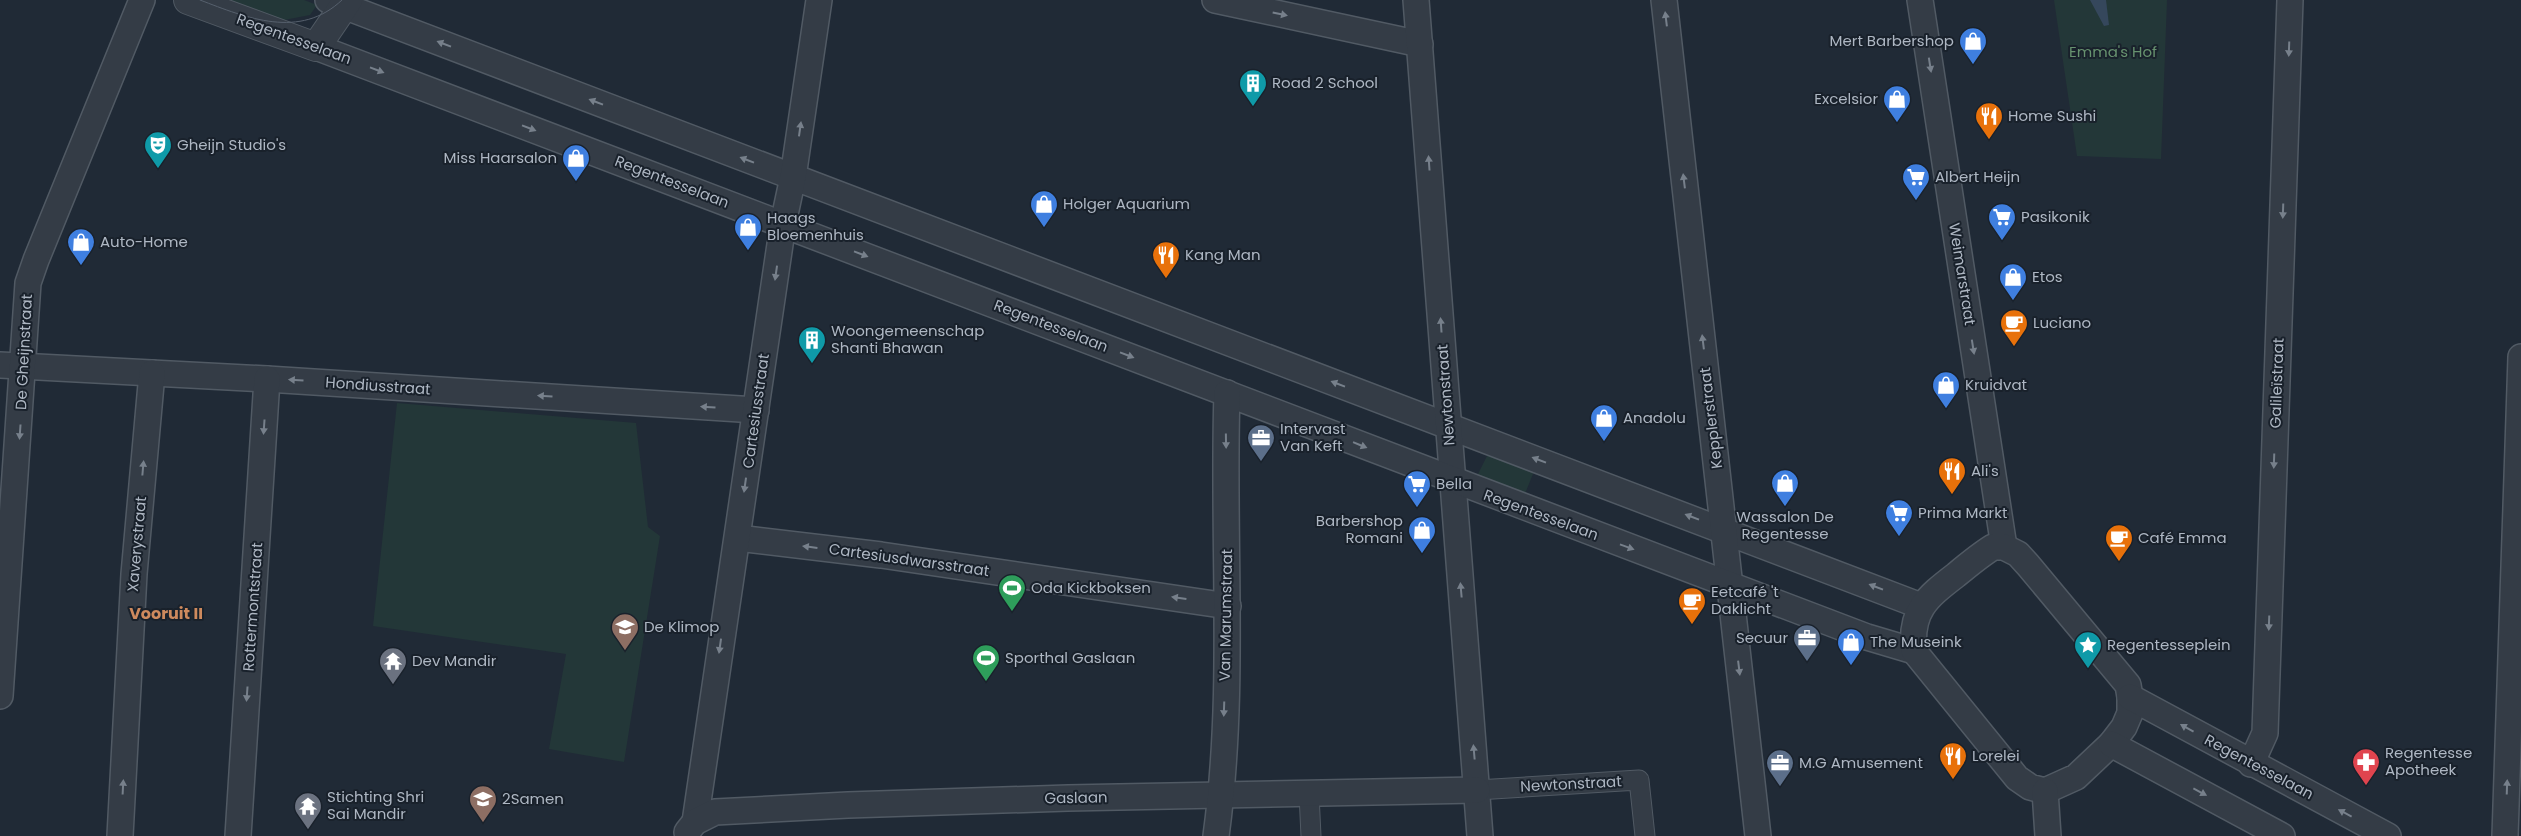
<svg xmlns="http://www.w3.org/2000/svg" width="2521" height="836" viewBox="0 0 2521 836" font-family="Poppins,sans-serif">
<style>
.green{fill:#233738}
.water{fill:#35475c}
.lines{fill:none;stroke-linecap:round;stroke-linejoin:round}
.pedestrian-casing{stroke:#515a64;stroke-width:21}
.minor-casing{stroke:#515a64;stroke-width:28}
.tertiary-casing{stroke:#515a64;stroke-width:30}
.pedestrian{stroke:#343c46;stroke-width:19}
.minor{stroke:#343c46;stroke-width:25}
.tertiary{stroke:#343c46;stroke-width:28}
.tram{stroke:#56606d;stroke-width:1}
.oneway{fill:#77808b}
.labels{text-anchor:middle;stroke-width:4;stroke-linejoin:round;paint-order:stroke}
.street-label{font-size:15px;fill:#aeb7c3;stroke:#19212b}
.poi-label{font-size:15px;fill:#aeb7c3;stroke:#19212b;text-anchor:start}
.park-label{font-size:15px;fill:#67926f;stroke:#19212b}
.neighbourhood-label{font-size:16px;font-weight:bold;fill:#ce8a5e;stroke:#19212b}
</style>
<rect width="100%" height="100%" fill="#202a36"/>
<g class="green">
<polygon points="210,0 304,0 317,5 310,15 279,21"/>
<polygon points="2054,0 2167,0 2161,159 2077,156"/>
<polygon points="397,403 636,423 648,527 660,536 624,762 549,749 566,654 373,626"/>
<polygon points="1493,453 1535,469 1524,496 1481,480 1478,474 1487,456"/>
</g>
<polygon class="water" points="2090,0 2106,0 2109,25 2104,26"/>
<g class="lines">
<g class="pedestrian-casing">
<g id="pedestrian">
<polyline points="1477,790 1639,780 1645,836"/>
<polyline points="1309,794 1311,836"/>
</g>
</g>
<g class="minor-casing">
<g id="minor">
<polyline points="328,0 1921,606"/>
<polyline points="1215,0 1420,44"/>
<polyline points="1416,0 1480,836"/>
<polyline points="1664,0 1758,836"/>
<polyline points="1920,0 2004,547"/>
<path d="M316 47C833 243 1349 442 1867 637L1914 651"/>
<polyline points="0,365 267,379 756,410"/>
<polyline points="738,538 881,555 1228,606"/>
<path d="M1993 547H2004L2018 554 2028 565 2128 685 2130 697V713L2124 727 2111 744 2076 777 2045 791 2030 787 2017 778 1914 651C1910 611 1926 598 1956 575 1968 565 1980 555 1993 547Z"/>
<polyline points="0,696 28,283 36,260 142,0"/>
<polyline points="2130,697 2388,836"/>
<polyline points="2111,744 2282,836"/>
<polyline points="2251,764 2265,733 2290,0"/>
<polyline points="2045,791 2048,836"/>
<polyline points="695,822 783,224 793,177 819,0"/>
<polyline points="687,832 695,822 715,812 848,805 1068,798 1477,790"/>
<polyline points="120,836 134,574 152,373"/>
<polyline points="238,836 267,379"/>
<path d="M1216 836C1236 689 1222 540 1227 393"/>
<polyline points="2505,836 2521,357"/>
</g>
</g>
<g class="tertiary-casing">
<polyline id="tertiary" points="188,0 316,47 348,0"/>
</g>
<use href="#pedestrian" class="pedestrian"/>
<use href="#minor" class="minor"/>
<use href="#tertiary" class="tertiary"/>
<path class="tram" d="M200 0C247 18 300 40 342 0"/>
</g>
<defs><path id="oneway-solid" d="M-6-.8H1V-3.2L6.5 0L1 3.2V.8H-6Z" transform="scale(1.25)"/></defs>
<g class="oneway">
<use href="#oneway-solid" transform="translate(1280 14) rotate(12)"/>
<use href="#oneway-solid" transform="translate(1666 19) rotate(-97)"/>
<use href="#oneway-solid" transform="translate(444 44) rotate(-159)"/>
<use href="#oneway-solid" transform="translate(2289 49) rotate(92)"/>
<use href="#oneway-solid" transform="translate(1930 65) rotate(81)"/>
<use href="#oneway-solid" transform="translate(377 70) rotate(21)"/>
<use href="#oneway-solid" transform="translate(596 102) rotate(-159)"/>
<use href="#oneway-solid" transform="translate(529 128) rotate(21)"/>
<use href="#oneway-solid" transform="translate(800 129) rotate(-82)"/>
<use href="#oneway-solid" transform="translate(747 160) rotate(-159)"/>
<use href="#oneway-solid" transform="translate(1429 163) rotate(-94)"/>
<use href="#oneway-solid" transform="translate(1684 181) rotate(-97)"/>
<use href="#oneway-solid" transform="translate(2283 211) rotate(92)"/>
<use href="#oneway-solid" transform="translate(861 254) rotate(21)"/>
<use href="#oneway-solid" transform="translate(776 273) rotate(98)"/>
<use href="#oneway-solid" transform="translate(1441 325) rotate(-94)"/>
<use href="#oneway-solid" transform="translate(1703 342) rotate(-97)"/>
<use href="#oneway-solid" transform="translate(1973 347) rotate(81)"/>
<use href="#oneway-solid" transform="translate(1127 355) rotate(21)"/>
<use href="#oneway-solid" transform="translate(296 380) rotate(-176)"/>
<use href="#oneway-solid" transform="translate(1338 384) rotate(-159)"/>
<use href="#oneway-solid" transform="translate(545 396) rotate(-176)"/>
<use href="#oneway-solid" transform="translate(708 407) rotate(-176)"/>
<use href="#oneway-solid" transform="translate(264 427) rotate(94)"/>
<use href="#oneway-solid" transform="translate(20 432) rotate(94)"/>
<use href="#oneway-solid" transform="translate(1226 441) rotate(89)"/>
<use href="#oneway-solid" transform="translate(1360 445) rotate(22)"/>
<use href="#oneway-solid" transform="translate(1539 460) rotate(-159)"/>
<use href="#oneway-solid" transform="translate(2274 461) rotate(92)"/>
<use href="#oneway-solid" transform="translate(143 468) rotate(-85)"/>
<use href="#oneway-solid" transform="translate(745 485) rotate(98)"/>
<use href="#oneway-solid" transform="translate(1692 517) rotate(-159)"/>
<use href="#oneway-solid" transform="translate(810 547) rotate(-173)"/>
<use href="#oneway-solid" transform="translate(1627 547) rotate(20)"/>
<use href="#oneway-solid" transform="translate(1876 587) rotate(-159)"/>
<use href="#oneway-solid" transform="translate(1461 590) rotate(-95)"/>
<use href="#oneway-solid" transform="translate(1179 598) rotate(-172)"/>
<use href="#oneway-solid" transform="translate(2269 623) rotate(92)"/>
<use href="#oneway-solid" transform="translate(720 646) rotate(98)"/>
<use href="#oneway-solid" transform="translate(1739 668) rotate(83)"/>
<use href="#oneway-solid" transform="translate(247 694) rotate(94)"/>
<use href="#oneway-solid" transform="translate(1224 709) rotate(92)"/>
<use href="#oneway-solid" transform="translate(2187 728) rotate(-151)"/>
<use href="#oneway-solid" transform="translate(1474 752) rotate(-95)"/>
<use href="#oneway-solid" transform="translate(123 787) rotate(-87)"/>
<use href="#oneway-solid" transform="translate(2507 787) rotate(-88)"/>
<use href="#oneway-solid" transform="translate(2200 792) rotate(28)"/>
<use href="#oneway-solid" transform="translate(2345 813) rotate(-152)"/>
</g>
<defs>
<g id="shop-pin" transform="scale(1.4375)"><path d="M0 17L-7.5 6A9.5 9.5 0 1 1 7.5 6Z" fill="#3f7fe0" stroke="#19212b"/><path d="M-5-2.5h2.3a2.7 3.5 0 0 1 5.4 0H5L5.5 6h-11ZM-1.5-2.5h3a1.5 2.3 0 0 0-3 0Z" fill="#fff"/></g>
<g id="building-pin" transform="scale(1.4375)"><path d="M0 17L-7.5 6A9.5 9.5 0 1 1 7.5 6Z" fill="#0f9aa8" stroke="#19212b"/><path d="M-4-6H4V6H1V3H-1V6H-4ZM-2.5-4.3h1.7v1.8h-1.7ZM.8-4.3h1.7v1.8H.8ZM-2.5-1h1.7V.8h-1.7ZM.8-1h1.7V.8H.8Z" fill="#fff"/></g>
<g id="restaurant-pin" transform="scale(1.4375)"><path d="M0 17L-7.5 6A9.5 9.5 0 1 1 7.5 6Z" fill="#e8710a" stroke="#19212b"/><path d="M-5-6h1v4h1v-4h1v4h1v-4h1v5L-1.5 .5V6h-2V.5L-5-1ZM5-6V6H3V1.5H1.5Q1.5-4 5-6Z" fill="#fff"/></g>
<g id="theatre-pin" transform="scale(1.4375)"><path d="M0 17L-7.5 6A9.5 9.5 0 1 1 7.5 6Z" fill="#0f9aa8" stroke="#19212b"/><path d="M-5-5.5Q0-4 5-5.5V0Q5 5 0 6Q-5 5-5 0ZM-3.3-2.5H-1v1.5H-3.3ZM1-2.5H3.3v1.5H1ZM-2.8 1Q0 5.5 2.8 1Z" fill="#fff"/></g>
<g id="supermarket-pin" transform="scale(1.4375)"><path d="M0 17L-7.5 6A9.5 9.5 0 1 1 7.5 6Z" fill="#3f7fe0" stroke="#19212b"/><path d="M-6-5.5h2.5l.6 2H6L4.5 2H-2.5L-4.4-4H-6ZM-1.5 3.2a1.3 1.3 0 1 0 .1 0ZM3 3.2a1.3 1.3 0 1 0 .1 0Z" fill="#fff"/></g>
<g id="cafe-pin" transform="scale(1.4375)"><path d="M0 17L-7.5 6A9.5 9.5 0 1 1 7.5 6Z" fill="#e8710a" stroke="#19212b"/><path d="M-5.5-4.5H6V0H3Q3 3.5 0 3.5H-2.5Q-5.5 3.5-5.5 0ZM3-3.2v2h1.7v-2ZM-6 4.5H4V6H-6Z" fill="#fff"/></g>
<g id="office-pin" transform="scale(1.4375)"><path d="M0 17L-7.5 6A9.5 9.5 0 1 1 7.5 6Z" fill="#5c6f8a" stroke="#19212b"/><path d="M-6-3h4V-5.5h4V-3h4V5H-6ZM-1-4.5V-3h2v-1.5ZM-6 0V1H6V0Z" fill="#fff"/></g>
<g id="stadium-pin" transform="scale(1.4375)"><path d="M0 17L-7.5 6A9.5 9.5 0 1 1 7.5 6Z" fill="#2e9e5b" stroke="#19212b"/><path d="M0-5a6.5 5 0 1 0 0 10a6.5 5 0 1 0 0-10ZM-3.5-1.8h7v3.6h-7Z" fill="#fff"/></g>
<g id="school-pin" transform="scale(1.4375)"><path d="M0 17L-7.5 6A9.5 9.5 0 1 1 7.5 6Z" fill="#8d6e63" stroke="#19212b"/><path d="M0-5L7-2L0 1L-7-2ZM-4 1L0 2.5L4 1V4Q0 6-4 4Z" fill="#fff"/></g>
<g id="sight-pin" transform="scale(1.4375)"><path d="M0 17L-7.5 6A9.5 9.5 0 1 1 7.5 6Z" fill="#0f9aa8" stroke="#19212b"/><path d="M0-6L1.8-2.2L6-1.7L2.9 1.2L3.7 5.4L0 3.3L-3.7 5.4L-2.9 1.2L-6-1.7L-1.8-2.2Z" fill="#fff"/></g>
<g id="temple-pin" transform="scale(1.4375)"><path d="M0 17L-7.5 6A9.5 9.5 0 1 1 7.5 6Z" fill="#6b7280" stroke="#19212b"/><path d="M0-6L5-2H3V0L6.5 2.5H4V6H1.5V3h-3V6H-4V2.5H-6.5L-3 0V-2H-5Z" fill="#fff"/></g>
<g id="pharmacy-pin" transform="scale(1.4375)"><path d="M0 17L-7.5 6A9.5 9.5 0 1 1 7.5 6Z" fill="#e0444e" stroke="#19212b"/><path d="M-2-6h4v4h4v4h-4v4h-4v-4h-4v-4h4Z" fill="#fff"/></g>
</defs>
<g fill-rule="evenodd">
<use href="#shop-pin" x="1973" y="41"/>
<use href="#building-pin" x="1253" y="83"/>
<use href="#shop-pin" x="1897" y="99"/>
<use href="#restaurant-pin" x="1989" y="116"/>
<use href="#theatre-pin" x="158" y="145"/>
<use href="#shop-pin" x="576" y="158"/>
<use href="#supermarket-pin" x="1916" y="177"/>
<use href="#shop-pin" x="1044" y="204"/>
<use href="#supermarket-pin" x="2002" y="217"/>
<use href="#shop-pin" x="748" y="227"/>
<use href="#shop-pin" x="81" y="242"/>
<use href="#restaurant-pin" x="1166" y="255"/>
<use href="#shop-pin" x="2013" y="277"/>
<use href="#cafe-pin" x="2014" y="323"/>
<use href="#building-pin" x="812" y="340"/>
<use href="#shop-pin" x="1946" y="385"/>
<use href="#shop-pin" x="1604" y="418"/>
<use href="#office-pin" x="1261" y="438"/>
<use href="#restaurant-pin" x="1952" y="471"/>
<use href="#shop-pin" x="1785" y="483"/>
<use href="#supermarket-pin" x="1417" y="484"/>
<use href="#supermarket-pin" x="1899" y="513"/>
<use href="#shop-pin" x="1422" y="530"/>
<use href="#cafe-pin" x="2119" y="538"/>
<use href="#stadium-pin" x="1012" y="588"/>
<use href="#cafe-pin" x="1692" y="601"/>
<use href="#school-pin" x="625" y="627"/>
<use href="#office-pin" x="1807" y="638"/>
<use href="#shop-pin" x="1851" y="642"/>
<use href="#sight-pin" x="2088" y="645"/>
<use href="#stadium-pin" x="986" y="658"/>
<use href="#temple-pin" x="393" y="661"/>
<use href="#restaurant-pin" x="1953" y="756"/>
<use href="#pharmacy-pin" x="2366" y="762"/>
<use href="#office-pin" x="1780" y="763"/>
<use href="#school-pin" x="483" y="799"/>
<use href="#temple-pin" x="308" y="806"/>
</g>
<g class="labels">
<g class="street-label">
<text transform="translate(294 39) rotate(20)" y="5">Regentesselaan</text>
<text transform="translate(672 182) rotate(21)" y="5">Regentesselaan</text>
<text transform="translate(1962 274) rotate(81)" y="5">Weimarstraat</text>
<text transform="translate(1051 326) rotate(21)" y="5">Regentesselaan</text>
<text transform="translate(24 352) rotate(-87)" y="5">De Gheijnstraat</text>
<text transform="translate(2277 383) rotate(-88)" y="5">Galileïstraat</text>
<text transform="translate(378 386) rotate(4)" y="5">Hondiusstraat</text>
<text transform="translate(1446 395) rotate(-94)" y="5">Newtonstraat</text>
<text transform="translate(756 411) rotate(-82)" y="5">Cartesiusstraat</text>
<text transform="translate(1711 418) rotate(-97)" y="5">Kepplerstraat</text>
<text transform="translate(1541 515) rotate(20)" y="5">Regentesselaan</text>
<text transform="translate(137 544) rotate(-85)" y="5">Xaverystraat</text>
<text transform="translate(909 560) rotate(8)" y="5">Cartesiusdwarsstraat</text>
<text transform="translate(253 607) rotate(-86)" y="5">Rottermontstraat</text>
<text transform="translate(1226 615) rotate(-89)" y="5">Van Marumstraat</text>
<text transform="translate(2259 767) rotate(28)" y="5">Regentesselaan</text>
<text transform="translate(1571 784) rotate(-3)" y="5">Newtonstraat</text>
<text transform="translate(1076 798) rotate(-1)" y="5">Gaslaan</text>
</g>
<g class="poi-label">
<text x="1954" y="46" text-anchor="end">Mert Barbershop</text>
<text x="1272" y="88">Road 2 School</text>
<text x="1878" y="104" text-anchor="end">Excelsior</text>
<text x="2008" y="121">Home Sushi</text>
<text x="177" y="150">Gheijn Studio's</text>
<text x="557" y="163" text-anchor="end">Miss Haarsalon</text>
<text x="1935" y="182">Albert Heijn</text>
<text x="1063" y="209">Holger Aquarium</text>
<text x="2021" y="222">Pasikonik</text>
<text x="767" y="223">Haags<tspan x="767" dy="17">Bloemenhuis</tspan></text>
<text x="100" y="247">Auto-Home</text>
<text x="1185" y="260">Kang Man</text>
<text x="2032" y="282">Etos</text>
<text x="2033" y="328">Luciano</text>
<text x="831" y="336">Woongemeenschap<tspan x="831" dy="17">Shanti Bhawan</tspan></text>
<text x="1965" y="390">Kruidvat</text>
<text x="1623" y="423">Anadolu</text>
<text x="1280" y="434">Intervast<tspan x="1280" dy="17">Van Keft</tspan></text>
<text x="1971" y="476">Ali's</text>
<text x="1436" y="489">Bella</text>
<text x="1918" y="518">Prima Markt</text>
<text x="1785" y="522" text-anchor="middle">Wassalon De<tspan x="1785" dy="17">Regentesse</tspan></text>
<text x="1403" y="526" text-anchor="end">Barbershop<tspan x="1403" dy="17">Romani</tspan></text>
<text x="2138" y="543">Café Emma</text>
<text x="1031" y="593">Oda Kickboksen</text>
<text x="1711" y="597">Eetcafé 't<tspan x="1711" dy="17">Daklicht</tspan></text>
<text x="644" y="632">De Klimop</text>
<text x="1788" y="643" text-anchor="end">Secuur</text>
<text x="1870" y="647">The Museink</text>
<text x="2107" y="650">Regentesseplein</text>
<text x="1005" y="663">Sporthal Gaslaan</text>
<text x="412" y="666">Dev Mandir</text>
<text x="2385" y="758">Regentesse<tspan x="2385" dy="17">Apotheek</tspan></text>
<text x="1972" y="761">Lorelei</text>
<text x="1799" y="768">M.G Amusement</text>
<text x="327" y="802">Stichting Shri<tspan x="327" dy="17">Sai Mandir</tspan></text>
<text x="502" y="804">2Samen</text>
</g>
<g class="park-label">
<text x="2113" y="57">Emma's Hof</text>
</g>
<g class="neighbourhood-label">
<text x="166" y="619">Vooruit II</text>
</g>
</g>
</svg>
